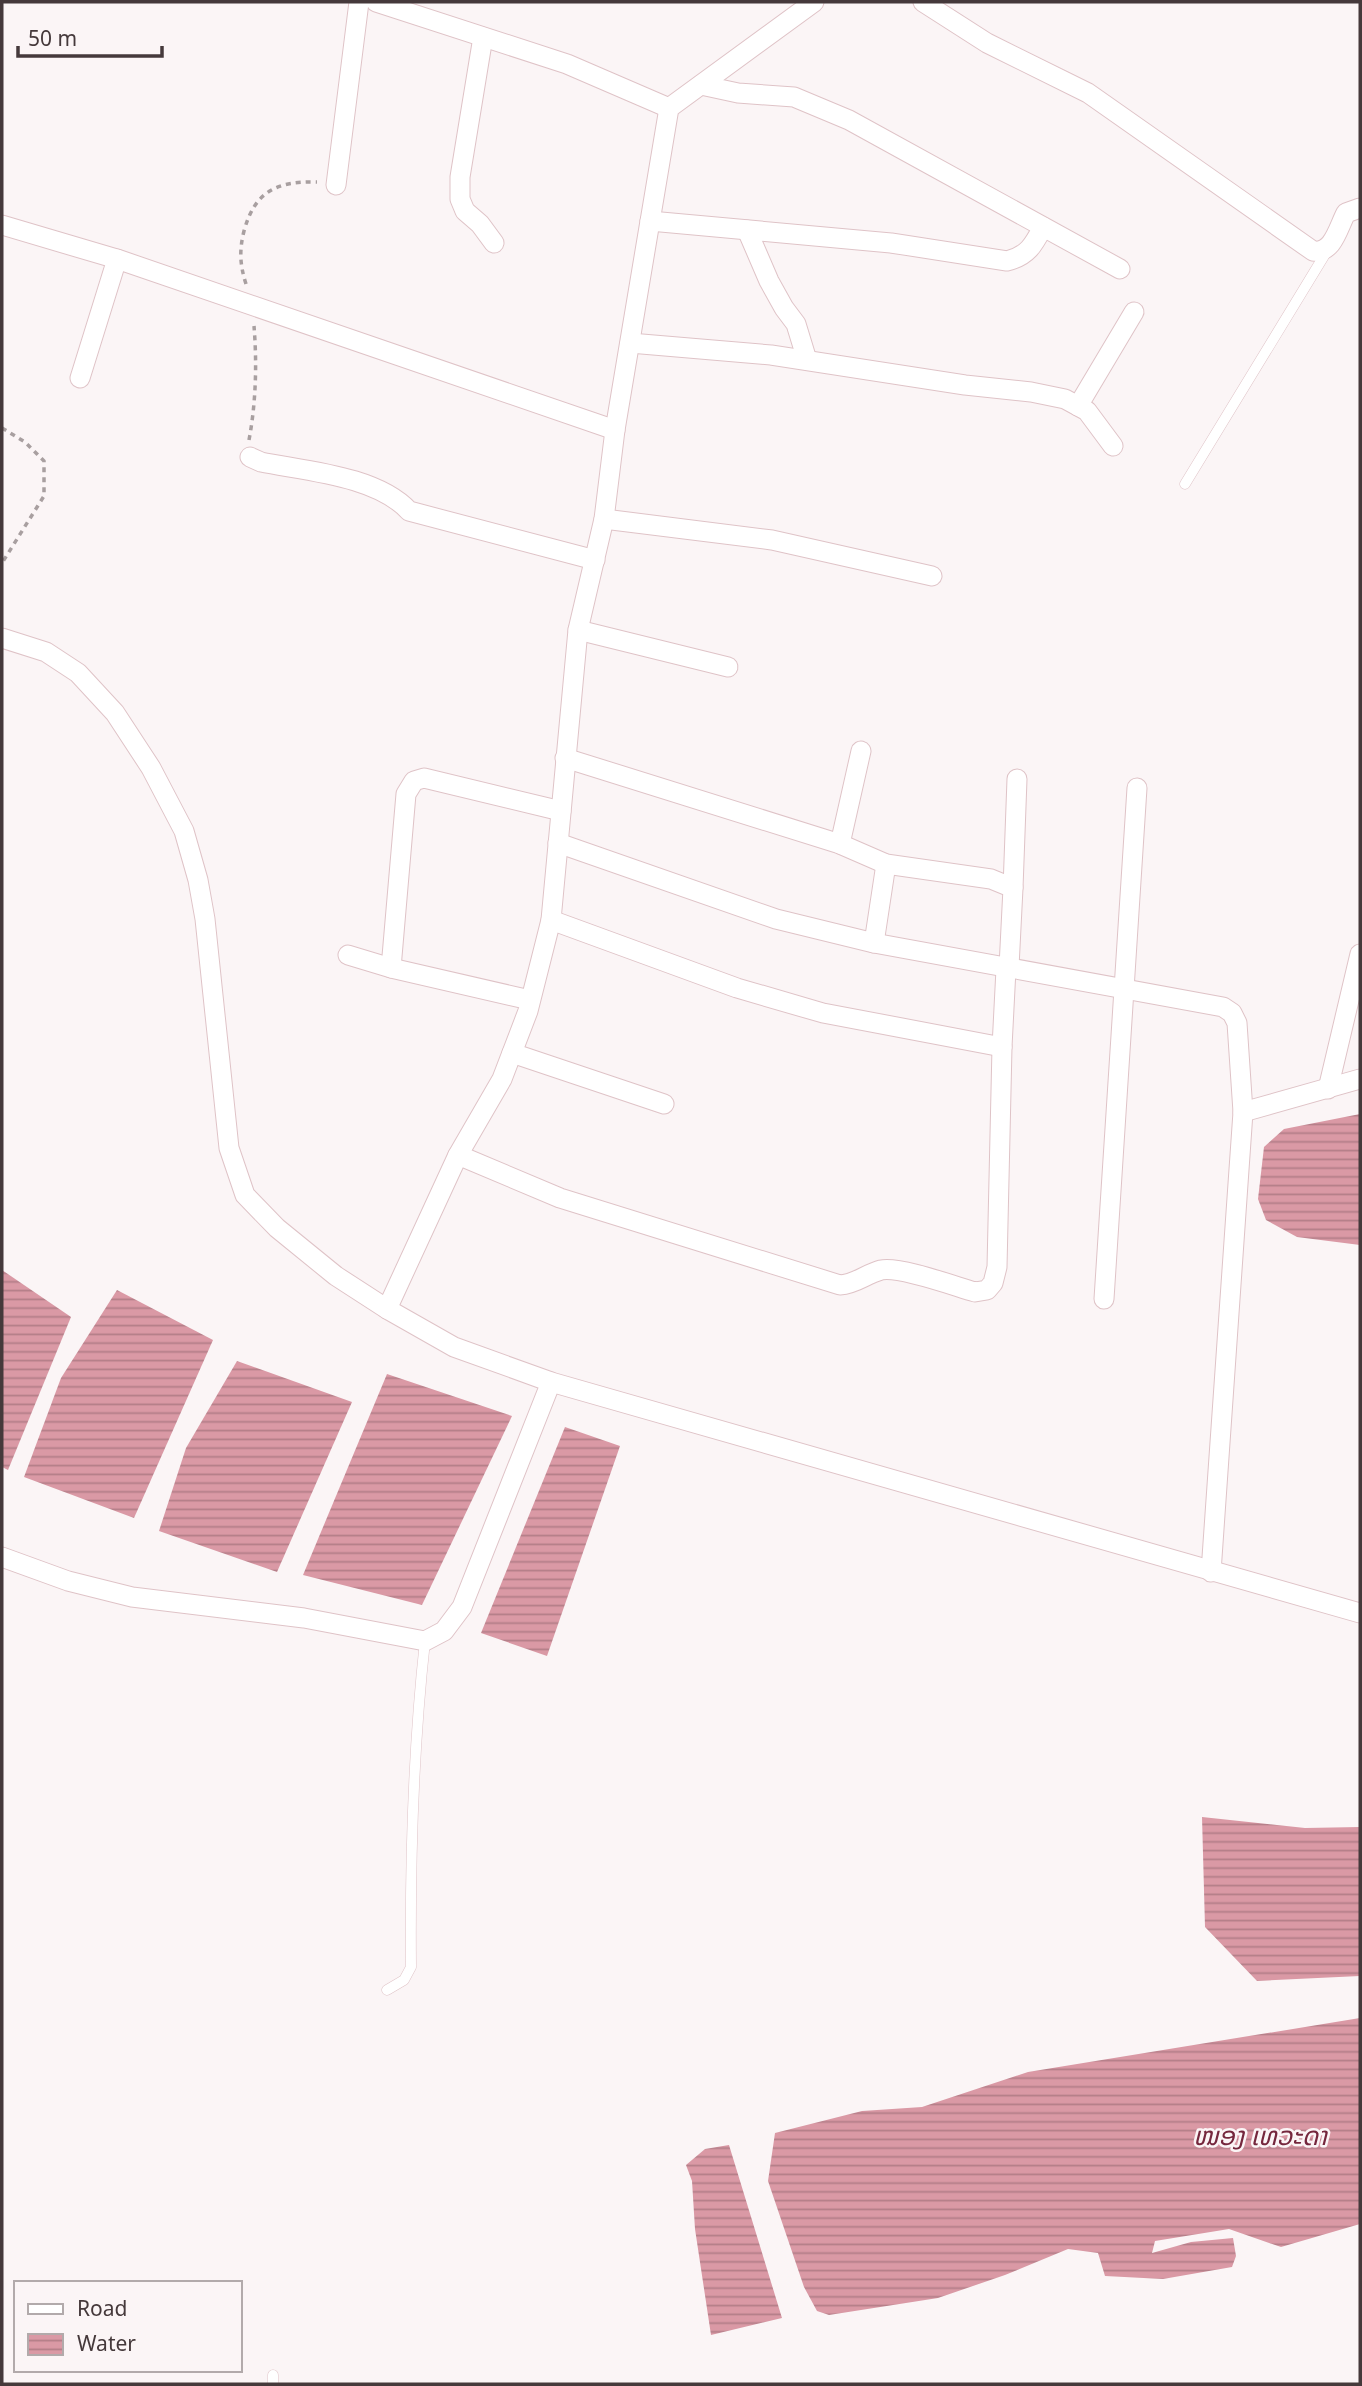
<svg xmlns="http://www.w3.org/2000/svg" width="1362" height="2386" viewBox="0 0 1362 2386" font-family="'Noto Sans','Noto Sans Lao',sans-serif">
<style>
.water{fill:url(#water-rules)}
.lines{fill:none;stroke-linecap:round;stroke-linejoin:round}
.service-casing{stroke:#dfc3c7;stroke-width:11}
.minor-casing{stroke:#dfc3c7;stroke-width:21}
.path{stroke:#a89fa0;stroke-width:3.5;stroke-dasharray:5 5;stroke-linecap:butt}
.service{stroke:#fff;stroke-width:10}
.minor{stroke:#fff;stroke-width:19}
.labels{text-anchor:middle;stroke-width:5;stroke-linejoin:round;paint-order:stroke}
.water-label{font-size:26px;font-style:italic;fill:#75273d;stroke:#fbf5f6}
</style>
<defs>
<pattern id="water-rules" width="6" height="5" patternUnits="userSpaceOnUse" patternTransform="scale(1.75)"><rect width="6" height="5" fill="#da99a5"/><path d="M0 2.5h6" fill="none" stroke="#b37e88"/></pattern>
</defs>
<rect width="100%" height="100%" fill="#fbf5f6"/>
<g class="water">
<polygon points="1360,1114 1360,1245 1297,1237 1266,1220 1258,1199 1264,1147 1284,1129"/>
<polygon points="2,1270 71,1317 8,1470 2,1467"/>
<polygon points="117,1290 213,1340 134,1518 24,1477 61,1378"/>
<polygon points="237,1361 352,1402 277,1572 159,1531 186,1448"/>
<polygon points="387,1374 512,1416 422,1605 303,1575"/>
<polygon points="565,1427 620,1446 547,1656 481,1633"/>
<polygon points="1202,1817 1305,1828 1360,1827 1360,1976 1257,1981 1205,1927"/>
<polygon points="1360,2018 1360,2224 1281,2247 1229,2229 1155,2241 1152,2253 1191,2242 1233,2238 1236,2256 1232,2267 1163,2279 1105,2276 1098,2253 1068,2249 1005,2275 938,2298 829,2315 817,2311 804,2287 768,2181 775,2133 862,2111 922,2107 1028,2072"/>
<polygon points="729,2145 782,2318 711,2335 695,2229 692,2181 686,2165 705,2149"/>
</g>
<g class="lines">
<g class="service-casing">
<g id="service">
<polyline points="1185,484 1327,251"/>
<path d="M387 1990 404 1980 411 1967C410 1858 413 1750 425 1641"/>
<polyline points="273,2375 273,2384"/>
</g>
</g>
<g class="minor-casing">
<g id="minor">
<polyline points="376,2 567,64 669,108"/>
<path d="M923 2 987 43 1088 93 1313 251C1333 254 1338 228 1346 213L1360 208"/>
<polyline points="483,37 460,177 460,199 465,211 480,224 494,243"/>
<polyline points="701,85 738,93 794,97 849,120 1120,269"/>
<polyline points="336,185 359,2"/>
<path d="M650 221 891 243 1007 261C1028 256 1034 244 1043 227"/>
<polyline points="2,225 117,259 615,430"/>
<polyline points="747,230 769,281 784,308 796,324 807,360"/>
<polyline points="630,343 771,355 965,385 1031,392 1065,399 1087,411 1113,446"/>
<polyline points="80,378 117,259"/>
<polyline points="1078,406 1134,312"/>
<path d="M250 457 261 462C306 471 377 476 409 511L595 560"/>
<polyline points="604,519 772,540 932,576"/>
<polyline points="578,630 728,667"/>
<polyline points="2,638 46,652 78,673 115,713 151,768 184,831 198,880 205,919 229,1148 245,1195 277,1228 336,1276 387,1309 454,1347 551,1382 1360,1613"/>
<polyline points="565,758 840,844 886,864 991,879 1013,888 1009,967"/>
<polyline points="558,843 776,919 874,943 1223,1007 1232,1013 1237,1023 1243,1112 1211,1572"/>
<polyline points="840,844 861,751"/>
<polyline points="1013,888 1017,779"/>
<polyline points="551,920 737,988 823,1013 1002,1047"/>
<polyline points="874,943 886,864"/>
<polyline points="348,955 391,968 530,1000"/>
<polyline points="391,968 406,794 414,781 424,778 561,811"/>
<polyline points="512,1053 664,1104"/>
<polyline points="1328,1089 1360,954"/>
<polyline points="1243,1112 1360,1079"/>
<path d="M458 1155 560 1198 840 1285C856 1284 866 1274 881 1270 900 1266 954 1286 975 1292L987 1290 993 1283 997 1267 1002 1047 1006 969"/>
<polyline points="1104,1299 1137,788"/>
<polyline points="387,1309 458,1155 502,1079 528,1011 551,920 578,630 604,519 615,430 669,108 814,2"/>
<polyline points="2,1557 68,1581 132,1597 304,1618 425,1641 444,1631 462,1607 551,1382"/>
</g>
</g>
<g class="path">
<path d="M246 284C240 265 239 251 244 231 255 191 277 181 317 182"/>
<polyline points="2,428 25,442 44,461 44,496 2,563"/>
<path d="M249 440C256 403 257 363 254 326"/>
</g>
<use href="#service" class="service"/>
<use href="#minor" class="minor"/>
</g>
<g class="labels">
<g class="water-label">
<text x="1260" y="2145">ໜອງ ເທວະດາ</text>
</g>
</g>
<rect width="1362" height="2386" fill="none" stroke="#45393b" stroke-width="7"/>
<rect x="14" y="2281" width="228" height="91" fill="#fbf5f6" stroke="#b2aaab" stroke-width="2"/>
<rect x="28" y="2304" width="35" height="10" fill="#ffffff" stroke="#b2aaab" stroke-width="2"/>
<text x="77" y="2316" font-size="21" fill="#45393b">Road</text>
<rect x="28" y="2334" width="35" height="21" fill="url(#water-rules)" stroke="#b2aaab" stroke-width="2"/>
<text x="77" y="2351" font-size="21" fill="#45393b">Water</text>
<path d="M18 46v10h144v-10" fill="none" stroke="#45393b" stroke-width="3.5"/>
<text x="28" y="46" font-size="21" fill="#45393b" stroke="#fbf5f6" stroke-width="5" paint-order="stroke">50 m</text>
</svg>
